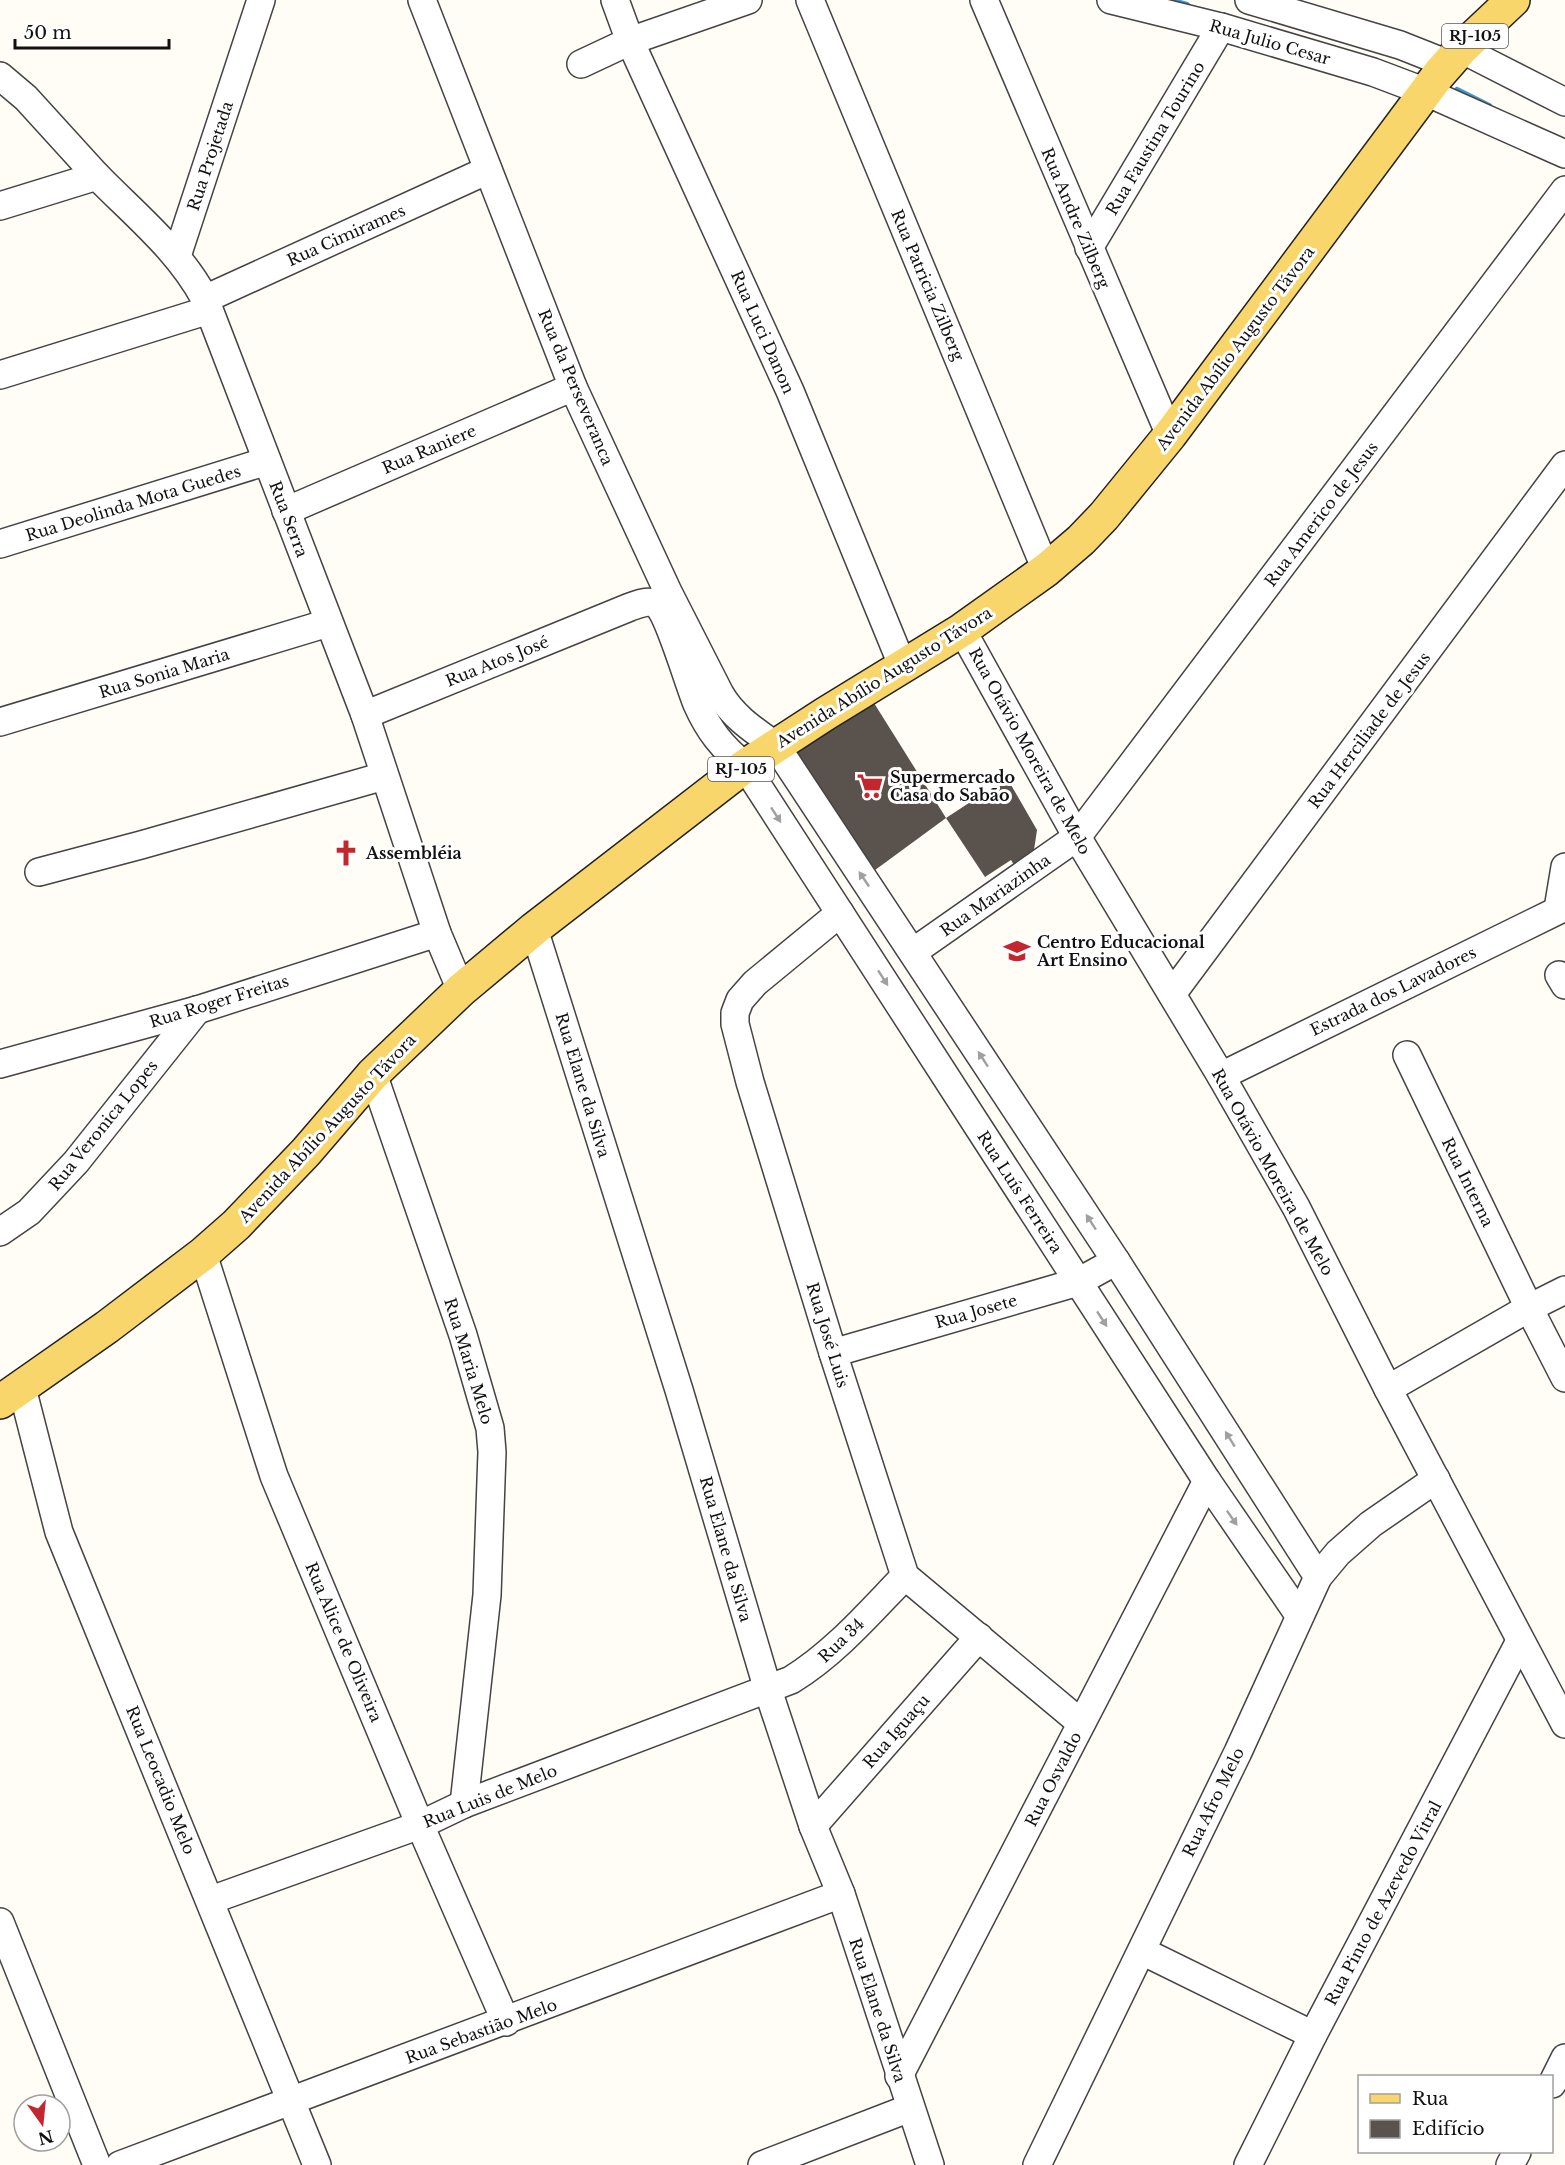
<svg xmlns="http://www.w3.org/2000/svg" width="1565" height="2165" viewBox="0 0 1565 2165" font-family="'Libre Baskerville',serif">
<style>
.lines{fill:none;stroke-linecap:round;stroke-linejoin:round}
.stream{stroke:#3f96cf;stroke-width:6}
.building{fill:#5a524d}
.minor-casing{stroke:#444;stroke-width:30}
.major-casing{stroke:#222;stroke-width:36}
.minor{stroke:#fff;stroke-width:27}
.major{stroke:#f9d66b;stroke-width:33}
.oneway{fill:#a0a0a0}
.labels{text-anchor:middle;stroke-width:6;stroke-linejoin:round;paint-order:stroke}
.shield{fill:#fff;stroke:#585858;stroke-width:1.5}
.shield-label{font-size:15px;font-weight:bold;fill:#111}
.street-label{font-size:16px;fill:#111;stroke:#fff}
.poi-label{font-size:16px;font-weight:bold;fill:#111;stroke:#fff;text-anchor:start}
</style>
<rect width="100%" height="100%" fill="#fffdf5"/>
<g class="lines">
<g class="stream">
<polyline points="1170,0 1187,5"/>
<polyline points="1457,90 1489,106"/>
</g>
</g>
<g class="building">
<polygon points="874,703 946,818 871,873 791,755"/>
<polygon points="1007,778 1037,830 1034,850 1014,865 1011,860 985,877 946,818"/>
</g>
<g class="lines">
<g class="minor-casing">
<g id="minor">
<path d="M422 0 573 387 668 592 720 694C733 717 755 731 776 746L1116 1261 1318 1577"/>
<polyline points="615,0 630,41 790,391 903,667"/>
<polyline points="810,0 1046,570"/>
<polyline points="984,0 1170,435"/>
<polyline points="1111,0 1221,27 1373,72 1426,92 1565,154"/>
<polyline points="1249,0 1400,45 1448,64"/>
<polyline points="1461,49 1565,102"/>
<polyline points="581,64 630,41 748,0"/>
<polyline points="0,76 26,98 97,176"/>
<path d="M0 206 97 176C135 215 179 250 205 299L365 715 437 933 461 990"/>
<polyline points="1089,248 1221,27"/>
<polyline points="177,256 261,0"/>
<polyline points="205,299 488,170"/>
<polyline points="0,375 209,310"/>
<polyline points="286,511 573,387"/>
<polyline points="0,544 267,461"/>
<polyline points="962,630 1077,837 1221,1076 1296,1207 1388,1389 1565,1724"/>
<path d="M365 715 630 607C639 604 649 599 657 605 669 615 689 685 697 704 709 731 722 747 745 766L1207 1481 1299 1615"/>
<polyline points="0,722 328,623"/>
<polyline points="39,872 141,845 384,776"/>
<polyline points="1558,909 1565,867"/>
<polyline points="840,913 755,983 740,1000 735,1013 735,1024 750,1082 833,1353 905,1576 1081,1723"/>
<polyline points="534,929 679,1390 768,1690 813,1826 841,1894 930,2165"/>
<polyline points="913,952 1077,837 1565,190"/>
<polyline points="1559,975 1565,985"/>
<polyline points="1172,994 1565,465"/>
<polyline points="1407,1055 1529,1308 1565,1378"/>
<polyline points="0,1064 197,1010 437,933"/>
<polyline points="373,1074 463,1335 490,1428 492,1452 487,1595 464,1804"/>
<polyline points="1221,1076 1565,907"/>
<polyline points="0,1232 29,1212 76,1162 197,1010"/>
<polyline points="203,1254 274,1476 420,1825 506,2022"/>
<polyline points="833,1353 1078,1282 1116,1261"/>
<polyline points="22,1388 59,1532 317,2165"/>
<polyline points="1388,1389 1529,1308 1565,1290"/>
<polyline points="813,1826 979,1637"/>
<path d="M211 1900 420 1825 464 1804 791 1680C835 1653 869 1613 905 1576"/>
<polyline points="0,1922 97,2165"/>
<polyline points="1142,1951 1313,2035"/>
<polyline points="899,2076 1207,1481"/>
<polyline points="1552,2084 1565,2058"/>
<polyline points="120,2165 841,1894"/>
<polyline points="762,2165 910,2108"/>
<polyline points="1037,2165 1238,1752 1318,1577 1338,1553 1371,1524 1436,1479"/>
<polyline points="1248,2165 1313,2035 1520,1641"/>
<polyline points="1510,2165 1517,2152"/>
</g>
</g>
<g class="major-casing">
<polyline id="major" points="0,1402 107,1327 203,1254 236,1225 306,1152 373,1074 461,990 534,929 745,766 825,714 962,630 1046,570 1081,540 1104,516 1170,435 1439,74 1461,49 1513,0"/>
</g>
<use href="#minor" class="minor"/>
<use href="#major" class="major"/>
</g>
<defs><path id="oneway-solid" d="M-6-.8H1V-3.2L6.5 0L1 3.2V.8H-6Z" transform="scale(1.5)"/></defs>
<g class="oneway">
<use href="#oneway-solid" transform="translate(776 815) rotate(57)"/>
<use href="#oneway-solid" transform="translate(864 879) rotate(-124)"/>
<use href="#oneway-solid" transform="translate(883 978) rotate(57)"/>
<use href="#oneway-solid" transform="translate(983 1059) rotate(-123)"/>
<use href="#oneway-solid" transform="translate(1091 1222) rotate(-123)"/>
<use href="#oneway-solid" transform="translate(1102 1319) rotate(57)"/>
<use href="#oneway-solid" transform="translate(1230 1439) rotate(-122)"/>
<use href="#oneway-solid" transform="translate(1232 1518) rotate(55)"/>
</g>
<defs>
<g id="supermarket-bare" transform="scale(2.07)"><path d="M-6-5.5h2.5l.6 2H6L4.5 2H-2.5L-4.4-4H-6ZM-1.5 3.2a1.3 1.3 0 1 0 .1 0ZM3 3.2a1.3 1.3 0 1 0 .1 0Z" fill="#c4262e" stroke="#fff" stroke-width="2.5" paint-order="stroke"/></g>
<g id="church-bare" transform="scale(2.07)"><path d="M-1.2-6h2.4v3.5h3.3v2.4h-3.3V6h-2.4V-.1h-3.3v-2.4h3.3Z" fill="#c4262e" stroke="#fff" stroke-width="2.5" paint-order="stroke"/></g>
<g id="school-bare" transform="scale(2.07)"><path d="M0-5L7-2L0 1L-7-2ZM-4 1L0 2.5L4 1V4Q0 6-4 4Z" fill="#c4262e" stroke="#fff" stroke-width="2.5" paint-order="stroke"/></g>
</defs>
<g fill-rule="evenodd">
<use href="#supermarket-bare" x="870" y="786"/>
<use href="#church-bare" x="346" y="853"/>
<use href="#school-bare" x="1017" y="951"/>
</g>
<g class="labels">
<g class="shield">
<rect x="1442" y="24" width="66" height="24" rx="4.5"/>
<rect x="708" y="757" width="66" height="24" rx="4.5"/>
</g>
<g class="shield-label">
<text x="1475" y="41">RJ-105</text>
<text x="741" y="774">RJ-105</text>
</g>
<g class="street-label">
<text transform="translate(1270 42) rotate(16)" y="6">Rua Julio Cesar</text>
<text transform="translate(1155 138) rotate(-59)" y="6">Rua Faustina Tourino</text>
<text transform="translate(210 156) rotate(-72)" y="6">Rua Projetada</text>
<text transform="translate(1076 218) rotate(67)" y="6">Rua Andre Zilberg</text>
<text transform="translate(346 235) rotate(-24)" y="6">Rua Cimirames</text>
<text transform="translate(928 285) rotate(67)" y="6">Rua Patricia Zilberg</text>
<text transform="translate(763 332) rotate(66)" y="6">Rua Luci Danon</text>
<text transform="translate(1235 348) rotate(-53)" y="6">Avenida Abílio Augusto Távora</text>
<text transform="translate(576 387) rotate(67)" y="6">Rua da Perseveranca</text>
<text transform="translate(429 449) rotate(-23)" y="6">Rua Raniere</text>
<text transform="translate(133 503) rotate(-17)" y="6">Rua Deolinda Mota Guedes</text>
<text transform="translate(1321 514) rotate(-53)" y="6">Rua Americo de Jesus</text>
<text transform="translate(289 519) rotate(69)" y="6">Rua Serra</text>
<text transform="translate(497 661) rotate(-22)" y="6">Rua Atos José</text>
<text transform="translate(164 673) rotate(-17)" y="6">Rua Sonia Maria</text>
<text transform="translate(884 677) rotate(-32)" y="6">Avenida Abílio Augusto Távora</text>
<text transform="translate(1369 730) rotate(-53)" y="6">Rua Herciliade de Jesus</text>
<text transform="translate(1030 751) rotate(61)" y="6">Rua Otávio Moreira de Melo</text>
<text transform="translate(995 895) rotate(-35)" y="6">Rua Mariazinha</text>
<text transform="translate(1393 991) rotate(-26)" y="6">Estrada dos Lavadores</text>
<text transform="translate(219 1001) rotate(-17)" y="6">Rua Roger Freitas</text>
<text transform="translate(583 1085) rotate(73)" y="6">Rua Elane da Silva</text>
<text transform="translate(103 1125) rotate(-51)" y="6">Rua Veronica Lopes</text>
<text transform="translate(327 1128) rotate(-47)" y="6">Avenida Abílio Augusto Távora</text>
<text transform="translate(1273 1172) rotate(61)" y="6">Rua Otávio Moreira de Melo</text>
<text transform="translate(1468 1182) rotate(64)" y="6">Rua Interna</text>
<text transform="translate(1020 1192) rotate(57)" y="6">Rua Luís Ferreira</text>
<text transform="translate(976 1311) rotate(-16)" y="6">Rua Josete</text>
<text transform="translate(828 1335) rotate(73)" y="6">Rua José Luis</text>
<text transform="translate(469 1361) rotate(73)" y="6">Rua Maria Melo</text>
<text transform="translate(726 1549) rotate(74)" y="6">Rua Elane da Silva</text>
<text transform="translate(841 1640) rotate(-44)" y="6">Rua 34</text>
<text transform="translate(344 1642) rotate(67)" y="6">Rua Alice de Oliveira</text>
<text transform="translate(896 1731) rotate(-49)" y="6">Rua Iguaçu</text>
<text transform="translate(1053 1779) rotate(-63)" y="6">Rua Osvaldo</text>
<text transform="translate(161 1780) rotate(68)" y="6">Rua Leocadio Melo</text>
<text transform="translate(490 1796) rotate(-22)" y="6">Rua Luis de Melo</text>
<text transform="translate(1213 1802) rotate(-64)" y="6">Rua Afro Melo</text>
<text transform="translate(1383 1903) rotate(-62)" y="6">Rua Pinto de Azevedo Vitral</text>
<text transform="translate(878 2010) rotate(72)" y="6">Rua Elane da Silva</text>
<text transform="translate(481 2031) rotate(-20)" y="6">Rua Sebastião Melo</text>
</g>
<g class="poi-label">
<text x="890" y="783">Supermercado<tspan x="890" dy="18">Casa do Sabão</tspan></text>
<text x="366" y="859">Assembléia</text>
<text x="1037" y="948">Centro Educacional<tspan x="1037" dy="18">Art Ensino</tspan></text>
</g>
</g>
<rect x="1358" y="2075" width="195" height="78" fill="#ffffff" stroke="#a0a0a0" stroke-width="1.5"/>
<rect x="1370" y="2094" width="30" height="9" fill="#f9d66b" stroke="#a0a0a0" stroke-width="1.5"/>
<text x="1412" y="2105" font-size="18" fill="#111111">Rua</text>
<rect x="1370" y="2120" width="30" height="18" fill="#5a524d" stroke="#a0a0a0" stroke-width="1.5"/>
<text x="1412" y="2135" font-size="18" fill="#111111">Edifício</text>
<g transform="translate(42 2123) rotate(165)"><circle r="28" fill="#ffffff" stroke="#a0a0a0" stroke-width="1.5"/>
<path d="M0-4.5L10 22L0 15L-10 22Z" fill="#c4262e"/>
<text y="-9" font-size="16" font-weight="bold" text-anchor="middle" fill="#111111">N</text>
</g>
<path d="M15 39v9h154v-9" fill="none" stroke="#111111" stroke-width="3"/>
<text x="24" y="39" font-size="18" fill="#111111" stroke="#ffffff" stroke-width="4.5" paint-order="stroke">50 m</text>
</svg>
